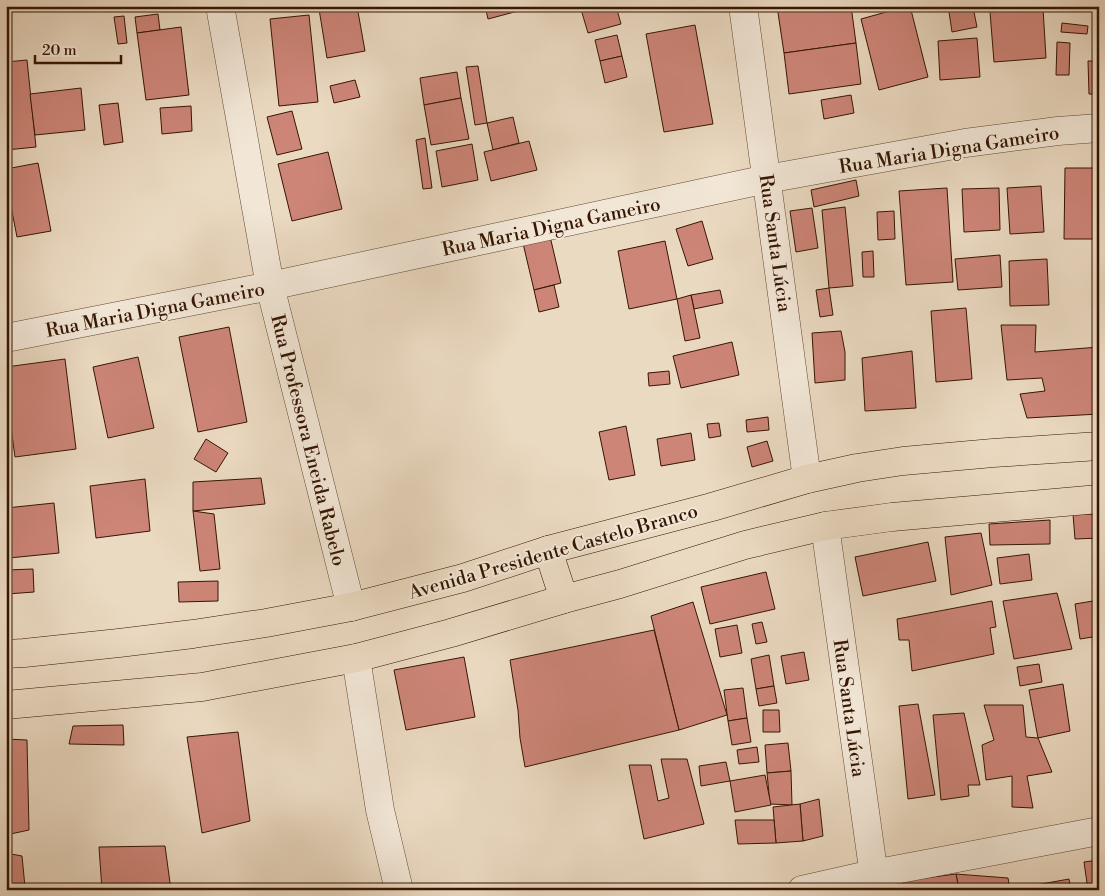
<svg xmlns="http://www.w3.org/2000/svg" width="1105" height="896" viewBox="0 0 1105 896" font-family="'Libre Bodoni',serif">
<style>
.building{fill:#cd8578;stroke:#351502}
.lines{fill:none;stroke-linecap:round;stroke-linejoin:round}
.minor-casing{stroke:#624632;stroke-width:29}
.major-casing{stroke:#351502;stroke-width:29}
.minor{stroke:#f2e7d7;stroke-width:28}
.major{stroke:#ebdac2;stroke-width:28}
.labels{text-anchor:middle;stroke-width:4;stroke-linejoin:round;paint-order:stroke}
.street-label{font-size:19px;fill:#351502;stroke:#f2e7d7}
</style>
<rect width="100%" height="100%" fill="#ebdac2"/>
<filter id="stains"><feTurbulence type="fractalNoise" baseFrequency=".004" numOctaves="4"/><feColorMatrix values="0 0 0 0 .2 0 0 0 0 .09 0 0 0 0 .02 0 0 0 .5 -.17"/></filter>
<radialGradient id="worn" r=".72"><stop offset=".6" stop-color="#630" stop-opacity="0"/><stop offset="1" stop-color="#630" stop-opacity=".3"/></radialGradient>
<g class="building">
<polygon points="332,6 357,6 365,51 327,58 319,9"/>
<polygon points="485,6 537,6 488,19"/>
<polygon points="580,6 616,6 621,24 588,33"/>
<polygon points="777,6 851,6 856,43 784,53"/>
<polygon points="908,6 910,6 928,77 879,90 861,19"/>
<polygon points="973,7 977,27 952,32 949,12"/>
<polygon points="1043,8 1046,58 994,62 990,12"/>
<polygon points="158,14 160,30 137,33 135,17"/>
<polygon points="309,15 318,102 279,106 270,19"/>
<polygon points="124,16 127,43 118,44 114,17"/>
<polygon points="1062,23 1088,26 1087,34 1061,32"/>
<polygon points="695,25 713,124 664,132 646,34"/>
<polygon points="181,27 189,95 146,100 137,33"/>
<polygon points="617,35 622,56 600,61 595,40"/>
<polygon points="977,38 980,77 940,80 938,41"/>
<polygon points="1057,42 1070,43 1069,75 1056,75"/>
<polygon points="856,43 861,84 789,94 784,53"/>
<polygon points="622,56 627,77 605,83 600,61"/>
<polygon points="27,60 36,147 6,150 6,62"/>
<polygon points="1088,61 1099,61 1099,94 1089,94"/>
<polygon points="478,66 487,123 475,125 466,67"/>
<polygon points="457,72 461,98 424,105 420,78"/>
<polygon points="355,80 360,97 334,103 330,86"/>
<polygon points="81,88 85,130 35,135 30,94"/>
<polygon points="851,95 854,113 824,119 821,100"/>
<polygon points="461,98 469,139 431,145 424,105"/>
<polygon points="118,103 123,142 104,145 99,105"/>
<polygon points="191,106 192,131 162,134 160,108"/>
<polygon points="292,111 302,149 277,155 267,117"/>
<polygon points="513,117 519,143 493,150 487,123"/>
<polygon points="425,138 432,188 423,189 416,140"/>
<polygon points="529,141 537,170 491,181 484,152"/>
<polygon points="472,144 478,180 442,187 436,151"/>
<polygon points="328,152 342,209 292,221 278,164"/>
<polygon points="38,163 51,231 17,237 6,181 6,169"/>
<polygon points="1065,168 1099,168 1099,239 1064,239"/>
<polygon points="856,180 859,196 814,207 811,190"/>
<polygon points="1041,186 1044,232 1010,234 1007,188"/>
<polygon points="947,188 953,282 906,285 899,191"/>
<polygon points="999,188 1000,230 964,232 962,189"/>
<polygon points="845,207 853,286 829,288 822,210"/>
<polygon points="812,208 818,248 796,252 790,211"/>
<polygon points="894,211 895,239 878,240 877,212"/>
<polygon points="702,221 713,259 688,266 676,229"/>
<polygon points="549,232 561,283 534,290 522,239"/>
<polygon points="665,241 677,299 629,309 618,251"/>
<polygon points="873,251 874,277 863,277 862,252"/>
<polygon points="1000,255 1002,287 958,290 955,259"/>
<polygon points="1047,259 1049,305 1010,306 1009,261"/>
<polygon points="554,285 559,307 539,312 534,290"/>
<polygon points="829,288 833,315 820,317 816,290"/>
<polygon points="720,290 723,303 694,309 691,295"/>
<polygon points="691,295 700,338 685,341 677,299"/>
<polygon points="966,308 972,379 936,382 931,311"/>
<polygon points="1001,325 1036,325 1035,352 1099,347 1099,414 1027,418 1020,394 1045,391 1042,378 1007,380"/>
<polygon points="229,327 247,422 198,432 179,337"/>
<polygon points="841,331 845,352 845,380 815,383 812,333"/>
<polygon points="732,342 739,375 681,388 673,356"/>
<polygon points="912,351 916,408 865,411 862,358"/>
<polygon points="138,357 154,428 108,438 93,367"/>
<polygon points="65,359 76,449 15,457 6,391 6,367"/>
<polygon points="669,371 670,384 649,386 648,373"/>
<polygon points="768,417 769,430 747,432 746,420"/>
<polygon points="719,423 721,436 709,438 707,424"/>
<polygon points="626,426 635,475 609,480 599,432"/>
<polygon points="691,433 695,460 661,466 657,439"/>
<polygon points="206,439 228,453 216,472 194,459"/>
<polygon points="767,441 773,461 752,467 747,447"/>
<polygon points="261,478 265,504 193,511 193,482"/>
<polygon points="145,479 150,531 96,538 90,486"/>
<polygon points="54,503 59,553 9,558 6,531 6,508"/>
<polygon points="193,511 214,514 220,569 200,571"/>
<polygon points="1073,514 1099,514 1099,538 1075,539"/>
<polygon points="1050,520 1050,544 990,545 989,524"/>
<polygon points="981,533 992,585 951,595 945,537"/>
<polygon points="928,542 936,581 863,596 855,557"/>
<polygon points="1029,554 1032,580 1000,584 997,558"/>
<polygon points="33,569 34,592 7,594 6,570"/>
<polygon points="766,572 775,609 710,624 701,587"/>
<polygon points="218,581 218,601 179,602 178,582"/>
<polygon points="1057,593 1072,649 1014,659 1003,601"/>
<polygon points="1099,600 1099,636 1080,639 1075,604"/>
<polygon points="992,601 996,627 990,628 994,654 912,671 909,640 899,640 897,619"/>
<polygon points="693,602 727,715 679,730 651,616"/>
<polygon points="762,622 767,642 756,644 752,624"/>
<polygon points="737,625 742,653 720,657 715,629"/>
<polygon points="654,630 679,730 525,767 520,738 518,710 510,660"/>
<polygon points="804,652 809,680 786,684 781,656"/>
<polygon points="769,655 774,686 756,689 751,659"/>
<polygon points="464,657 475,717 406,730 394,670"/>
<polygon points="1039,664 1042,682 1020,686 1017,667"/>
<polygon points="1063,684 1070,731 1038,738 1029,690"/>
<polygon points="774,686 777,703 759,706 756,689"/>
<polygon points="743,688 747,718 728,721 724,690"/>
<polygon points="918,704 935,795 908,799 899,706"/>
<polygon points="984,705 1023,705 1026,737 1038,738 1052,772 1027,776 1033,808 1012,807 1012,776 986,780 982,745 994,740"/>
<polygon points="763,710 779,710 780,732 763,732"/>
<polygon points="964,713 980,785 968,785 969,796 941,800 933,715"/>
<polygon points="747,718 751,742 732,745 728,721"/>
<polygon points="123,725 124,745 69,744 73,726"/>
<polygon points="238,732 250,821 202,833 187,737"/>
<polygon points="6,739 27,740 29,830 6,835"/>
<polygon points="788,743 791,771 767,773 765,745"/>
<polygon points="757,747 759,762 739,764 737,750"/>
<polygon points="661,759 687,759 704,824 644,839 629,765 651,765 658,801 669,798"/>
<polygon points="726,762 730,781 701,786 699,766"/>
<polygon points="791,771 792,805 770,804 767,773"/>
<polygon points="765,775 771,805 735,812 730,781"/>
<polygon points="819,799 823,836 803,841 800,804"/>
<polygon points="800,804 803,841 776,843 773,807"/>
<polygon points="735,820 774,820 776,843 738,844"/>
<polygon points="165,846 171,890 102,890 99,847"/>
<polygon points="6,853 22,856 25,887 6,887"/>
<polygon points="1099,860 1099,890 1088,890 1084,862"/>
<polygon points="956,874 1008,878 1010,890 959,890"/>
<polygon points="956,874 959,890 904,890 902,881"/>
<polygon points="1069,879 1071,890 1026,890 1025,887"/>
</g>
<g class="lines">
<g class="minor-casing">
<g id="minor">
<polyline points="220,6 270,286 351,607"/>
<polyline points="743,6 807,479"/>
<polyline points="6,338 270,286 767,179 965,143 1058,131 1099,128"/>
<polyline points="825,526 876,890"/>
<polyline points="356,658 380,810 399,890"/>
<polyline points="802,890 873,874 1099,831"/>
</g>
</g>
<g class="major-casing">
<g id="major">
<polyline points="548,550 564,599"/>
<polyline points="6,654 24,653 119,643 193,634 266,623 351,607 463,578 548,550 712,507 807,479 857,468 903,461 993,453 1099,446"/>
<polyline points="6,705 202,687 356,658 451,633 564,599 620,584 745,545 825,526 892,517 1099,499"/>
</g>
</g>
<use href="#minor" class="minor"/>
<use href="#major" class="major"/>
</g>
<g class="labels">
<g class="street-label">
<text transform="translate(949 149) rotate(-9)" y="7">Rua Maria Digna Gameiro</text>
<text transform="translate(551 226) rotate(-12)" y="7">Rua Maria Digna Gameiro</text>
<text transform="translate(776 243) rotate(82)" y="7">Rua Santa Lúcia</text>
<text transform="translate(155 309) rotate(-11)" y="7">Rua Maria Digna Gameiro</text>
<text transform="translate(309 440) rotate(76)" y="7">Rua Professora Eneida Rabelo</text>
<text transform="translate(553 551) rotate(-16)" y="7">Avenida Presidente Castelo Branco</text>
<text transform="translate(850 708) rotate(82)" y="7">Rua Santa Lúcia</text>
</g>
</g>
<rect width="1105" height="896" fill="none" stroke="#ebdac2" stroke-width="25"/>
<rect x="8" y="8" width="1090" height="881" fill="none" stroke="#351502" stroke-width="2.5"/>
<rect x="12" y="12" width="1080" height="871" fill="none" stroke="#351502"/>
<path d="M35 55v8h86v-8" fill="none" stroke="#351502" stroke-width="2.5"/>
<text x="42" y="55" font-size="15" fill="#351502" stroke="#f2e7d7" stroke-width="4" paint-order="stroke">20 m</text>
<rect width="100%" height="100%" filter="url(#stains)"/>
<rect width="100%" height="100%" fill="url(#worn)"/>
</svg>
